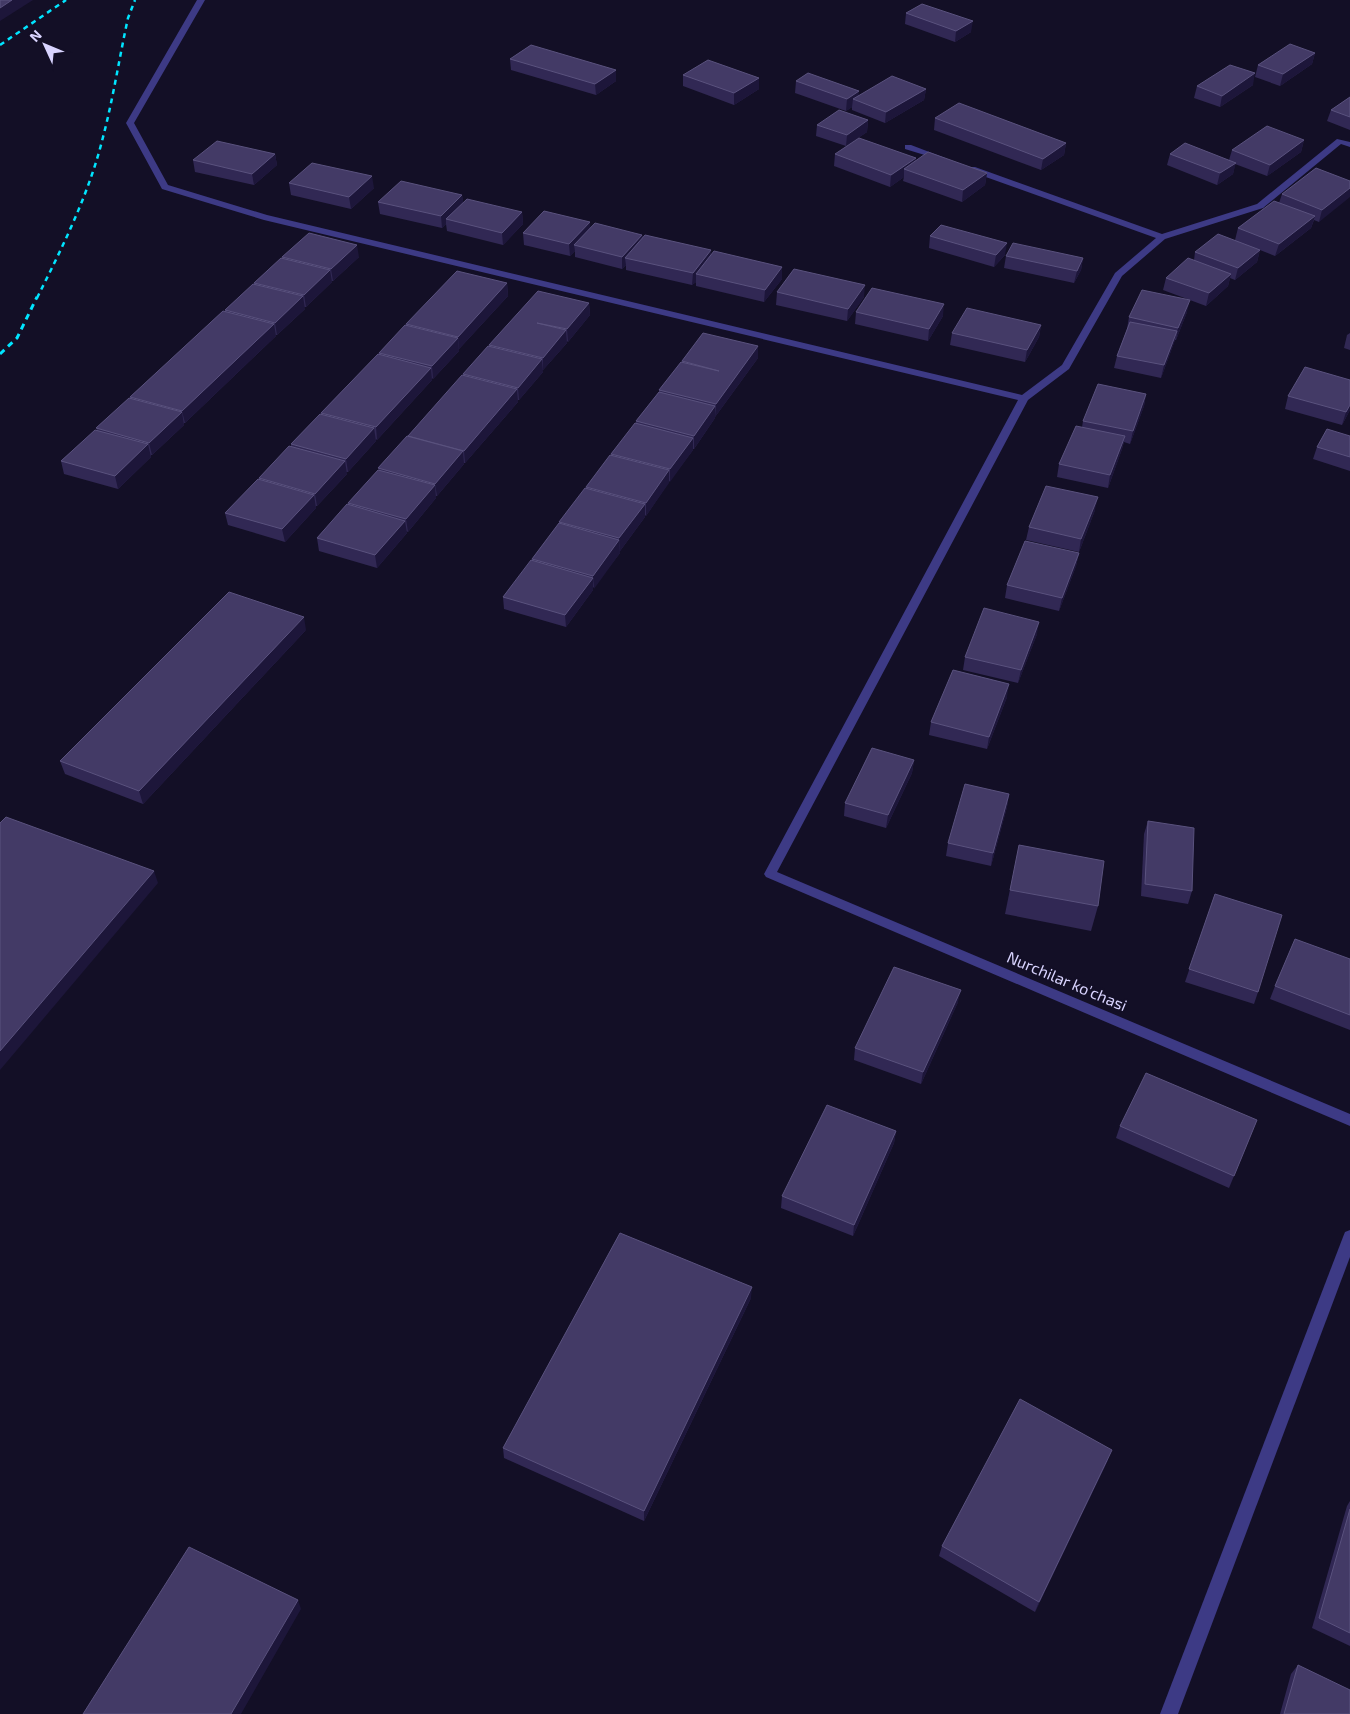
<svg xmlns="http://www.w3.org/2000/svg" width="1350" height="1714" viewBox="0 0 1350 1714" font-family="'Exo 2',sans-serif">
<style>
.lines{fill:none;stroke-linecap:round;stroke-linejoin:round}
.street{fill:#3d3a85;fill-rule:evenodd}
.rail-far1{stroke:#00e5ff;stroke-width:2.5;stroke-dasharray:5 4.5;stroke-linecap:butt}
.rail{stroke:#00e5ff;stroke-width:3;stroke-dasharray:6 5;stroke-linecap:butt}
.wall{fill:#312854}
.shaded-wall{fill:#1d163a}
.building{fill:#433a66;stroke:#5a527e}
.labels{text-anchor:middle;stroke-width:4;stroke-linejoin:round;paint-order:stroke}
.street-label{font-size:16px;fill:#d9d4ff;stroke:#130f26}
</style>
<rect width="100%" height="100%" fill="#130f26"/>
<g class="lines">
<g class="street">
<polygon points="197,0 205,0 134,123 168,185 267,215 1022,395 1062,365 1115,273 1156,238 969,171 969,167 975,167 1162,234 1257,204 1337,139 1350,142 1350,147 1341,144 1263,208 1165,239 1122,276 1069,369 1028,400 777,872 1350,1114 1350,1126 766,877 764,874 1018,400 264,220 162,189 126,123"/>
<polygon points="905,145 911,145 945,158 941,160 905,149"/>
<polygon points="1350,1230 1350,1257 1178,1714 1160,1714 1343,1237 1345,1232"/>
</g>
<g class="rail-far1">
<polyline points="0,45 66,0"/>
<path d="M37 298C62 248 88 196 102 141 113 100 119 59 128 18L135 0"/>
</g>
<polyline class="rail" points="0,354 17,338 37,297"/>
</g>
<g class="wall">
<polygon points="906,13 971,32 955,42 905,24"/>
<polygon points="1315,53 1312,64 1280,86 1255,77 1258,65"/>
<polygon points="510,59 616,70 616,81 596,95 511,70"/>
<polygon points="683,75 759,78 759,89 734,105 683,86"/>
<polygon points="796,81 859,95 926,89 924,100 885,123 852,110 852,107 846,111 795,93"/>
<polygon points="1253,85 1220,107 1194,98 1197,86"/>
<polygon points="1350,97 1350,130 1327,121 1331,110"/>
<polygon points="935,118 1066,143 1064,155 1041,170 934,130"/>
<polygon points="868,120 867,132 846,146 816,136 817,125"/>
<polygon points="1304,140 1301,152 1267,176 1235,164 1233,174 1217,185 1167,165 1170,154 1229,160 1232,150"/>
<polygon points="275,154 277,165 254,185 195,172 193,160"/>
<polygon points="835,154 916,158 916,161 987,173 985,185 962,202 903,181 904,177 890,187 834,166"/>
<polygon points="1350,181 1319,222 1314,220 1311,228 1275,256 1260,250 1257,262 1235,280 1230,278 1228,286 1206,306 1163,290 1166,278 1194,260 1195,252 1235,240 1238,228 1279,203 1282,194"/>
<polygon points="289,183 374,188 351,209 291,195"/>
<polygon points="462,195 463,202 522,212 523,224 503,245 447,231 446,224 442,228 380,214 378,202"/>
<polygon points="591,228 642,235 643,238 711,255 782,279 764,302 696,286 696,282 692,285 626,270 626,265 622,269 575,257 575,251 570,256 524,245 523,233"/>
<polygon points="930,236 1005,255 994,267 929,248"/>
<polygon points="1006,256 1083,258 1081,270 1074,283 1004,268"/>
<polygon points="282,257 359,257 333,281 332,281 332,282 306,307 304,307 305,309 277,335 276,335 276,336 185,423 184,423 184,425 152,455 151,455 151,457 118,489 64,474 61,461 97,430 96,428 130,398 130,397 225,312 225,310 254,284 254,283 282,258"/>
<polygon points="507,283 508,296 459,349 459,351 433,379 432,378 432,380 377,440 376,439 376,441 348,472 346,472 347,474 317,506 316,506 316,508 285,542 228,525 225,513 259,480 259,478 291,446 291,444 321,414 321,413 379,354 379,353 406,326 406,324"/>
<polygon points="777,292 864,297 847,321 776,305"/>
<polygon points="589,303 590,315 568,342 567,341 567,343 543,370 542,370 543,372 519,400 518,400 518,402 465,463 464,463 464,464 437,496 436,496 436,498 408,532 406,531 407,533 377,568 319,551 317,538 348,505 348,503 379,470 378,468 408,437 408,436 463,376 463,374 489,346 489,345"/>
<polygon points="856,312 943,316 928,341 855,324"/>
<polygon points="1187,312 1176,340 1175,340 1161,378 1114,368 1117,356 1127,329 1129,317"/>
<polygon points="1041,325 1039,337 1025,362 950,345 952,333"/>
<polygon points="1350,333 1350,350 1344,348 1347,335"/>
<polygon points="758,358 715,417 715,418 694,449 693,449 693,450 669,482 646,516 645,515 645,517 620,551 620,553 593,588 593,590 566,627 504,609 503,597 532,561 532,559 559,524 559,522 586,488 586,487 611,455 611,454 636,423 636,421 659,392 659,390 682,362 682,361"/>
<polygon points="1146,394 1144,406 1130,444 1124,442 1122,449 1108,488 1057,477 1059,464 1082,427 1083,421"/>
<polygon points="1288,396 1350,410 1342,425 1285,409"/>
<polygon points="1350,436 1350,471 1313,459 1317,447"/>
<polygon points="1095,510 1079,552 1026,540 1029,527"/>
<polygon points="1079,553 1076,566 1059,611 1005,598 1007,585"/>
<polygon points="306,630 143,804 65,774 60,761"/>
<polygon points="1037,634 1018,683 963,670 965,657"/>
<polygon points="1007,697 987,749 929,735 931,722"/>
<polygon points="914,760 912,773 886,828 844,816 845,803"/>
<polygon points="1009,794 1007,807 991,866 946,856 948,843"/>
<polygon points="1148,821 1192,891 1188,904 1141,896 1144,834"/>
<polygon points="1019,845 1098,906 1091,931 1005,914"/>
<polygon points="1215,894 1258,992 1254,1004 1185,982"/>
<polygon points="1350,959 1350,1030 1270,999 1275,986"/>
<polygon points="958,1002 921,1084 854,1060 855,1048"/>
<polygon points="1257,1120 1229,1188 1116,1138 1120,1126"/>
<polygon points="896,1131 894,1143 853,1236 781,1208 782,1196"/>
<polygon points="751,1298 644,1521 504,1458 503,1448"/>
<polygon points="1108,1460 1035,1612 939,1556 942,1546"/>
<polygon points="1350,1501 1350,1646 1312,1628 1347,1506"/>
<polygon points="1298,1665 1350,1714 1280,1714 1291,1674"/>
</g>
<g class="shaded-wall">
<polygon points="12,0 33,0 0,21 0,8"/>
<polygon points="973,21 971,32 955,42 956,31"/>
<polygon points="1315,53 1312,64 1280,86 1283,74"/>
<polygon points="616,70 616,81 596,95 595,84"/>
<polygon points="1255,73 1253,85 1220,107 1222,96"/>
<polygon points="759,78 759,89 734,105 734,93"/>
<polygon points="926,89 924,100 885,123 886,112"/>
<polygon points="859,91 858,101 853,99 852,107 846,111 847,99"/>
<polygon points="868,120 867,132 846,146 847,135"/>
<polygon points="1304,140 1301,152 1267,176 1270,165"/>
<polygon points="1066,143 1064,155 1041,170 1043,159"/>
<polygon points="275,154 277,165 254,185 252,174"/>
<polygon points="916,158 915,170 904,169 904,177 890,187 891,175"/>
<polygon points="1236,163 1233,174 1217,185 1220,173"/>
<polygon points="987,173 985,185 962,202 963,190"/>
<polygon points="372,176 374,188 351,209 349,197"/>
<polygon points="1350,188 1350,197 1319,222 1322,210"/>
<polygon points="462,195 464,207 446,219 446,224 442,228 441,216"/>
<polygon points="522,212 523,224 503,245 502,233"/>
<polygon points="1315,216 1311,228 1275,256 1279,244"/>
<polygon points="590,222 591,234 574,245 575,251 570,256 569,244"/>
<polygon points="642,235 643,247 625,258 626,265 622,269 622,257"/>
<polygon points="1007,243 1005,255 994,267 996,255"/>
<polygon points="357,245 359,257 333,281 331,269"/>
<polygon points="711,250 711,263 696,274 696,282 692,285 693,273"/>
<polygon points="1260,250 1257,262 1235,280 1238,268"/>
<polygon points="1083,258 1081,270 1074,283 1077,271"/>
<polygon points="782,267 782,279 764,302 765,290"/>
<polygon points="330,270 332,282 306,307 304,295"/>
<polygon points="1231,274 1228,286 1206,306 1209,293"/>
<polygon points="507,283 508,296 459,349 458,337"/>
<polygon points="865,285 864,297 847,321 848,309"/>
<polygon points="303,296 305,309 277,335 275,323"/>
<polygon points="1190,300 1187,312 1176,340 1178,328"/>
<polygon points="589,303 590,315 568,342 567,329"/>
<polygon points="944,304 943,316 928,341 929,329"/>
<polygon points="274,324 276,336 185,423 182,411"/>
<polygon points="1041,325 1039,337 1025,362 1027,350"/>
<polygon points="566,330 567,343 543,370 543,358"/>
<polygon points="1177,331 1174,343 1161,378 1164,365"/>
<polygon points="458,338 459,351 433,379 432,366"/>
<polygon points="758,346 758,358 715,417 716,404"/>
<polygon points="542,359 543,372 519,400 518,388"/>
<polygon points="431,368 432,380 377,440 376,427"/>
<polygon points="517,389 518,402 465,463 464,451"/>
<polygon points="1146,394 1144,406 1130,444 1133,431"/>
<polygon points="1350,405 1350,410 1342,425 1346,412"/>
<polygon points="715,406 715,418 694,449 694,436"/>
<polygon points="182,412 184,425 152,455 149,443"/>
<polygon points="374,428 376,441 348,472 346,459"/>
<polygon points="1125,436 1122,449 1108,488 1110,475"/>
<polygon points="693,438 693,450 670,482 670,469"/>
<polygon points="148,444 151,457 118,489 115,476"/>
<polygon points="463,451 464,464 437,496 435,484"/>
<polygon points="345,461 347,474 317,506 315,494"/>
<polygon points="669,470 669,483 646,516 646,503"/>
<polygon points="435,485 436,498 408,532 406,519"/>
<polygon points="314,495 316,508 285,542 282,529"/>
<polygon points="1098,497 1095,510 1079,552 1081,539"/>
<polygon points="645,504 645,517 620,551 619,538"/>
<polygon points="405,521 407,533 377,568 375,555"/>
<polygon points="619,540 620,553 594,589 593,576"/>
<polygon points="1079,553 1076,566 1059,611 1062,598"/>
<polygon points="593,578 593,590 566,627 565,615"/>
<polygon points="304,617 306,630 143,804 139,791"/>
<polygon points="1039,622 1037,634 1018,683 1021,670"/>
<polygon points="1009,684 1007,697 987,749 989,737"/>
<polygon points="914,760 912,773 886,828 888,815"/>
<polygon points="1009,794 1007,807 991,866 993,853"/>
<polygon points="154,871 158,883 0,1070 0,1051"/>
<polygon points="961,990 958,1002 921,1084 923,1072"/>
<polygon points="896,1131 894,1143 853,1236 854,1225"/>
<polygon points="752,1287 751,1298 644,1521 644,1511"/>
<polygon points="1112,1450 1108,1460 1035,1612 1039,1602"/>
<polygon points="298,1600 301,1609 241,1714 231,1714"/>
</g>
<g class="building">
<polygon points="0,0 12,0 0,8"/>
<polygon points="922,4 973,21 956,31 906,13"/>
<polygon points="1290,44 1315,53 1283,74 1258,65"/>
<polygon points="531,45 616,70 595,84 510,59"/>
<polygon points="708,60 759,78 734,93 683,75"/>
<polygon points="1230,65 1255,73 1222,96 1197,86"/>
<polygon points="808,73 859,91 847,99 796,81"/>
<polygon points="892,76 926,89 886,112 853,99"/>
<polygon points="1350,97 1350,117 1331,110"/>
<polygon points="959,103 1066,143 1043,159 935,118"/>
<polygon points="839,110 868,120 847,135 817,125"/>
<polygon points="1267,126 1304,140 1270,165 1232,150"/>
<polygon points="859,138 916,158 891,175 835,154"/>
<polygon points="217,141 275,154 252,174 193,160"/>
<polygon points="1185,143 1236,163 1220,173 1170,154"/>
<polygon points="928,152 987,173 963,190 904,169"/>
<polygon points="312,163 372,176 349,197 289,183"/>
<polygon points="1316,168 1350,181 1350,188 1322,210 1282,194"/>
<polygon points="401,181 462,195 441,216 378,202"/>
<polygon points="467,199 522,212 502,233 446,219"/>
<polygon points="1274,201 1315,216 1279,244 1238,228"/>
<polygon points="544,211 590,222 569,244 523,233"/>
<polygon points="595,223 642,235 622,257 574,245"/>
<polygon points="941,225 1007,243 996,255 930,236"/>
<polygon points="309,233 357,245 331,269 282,257"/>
<polygon points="1218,234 1260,250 1238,268 1195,252"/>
<polygon points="645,235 711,250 693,273 625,258"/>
<polygon points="1013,243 1083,258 1077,271 1006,256"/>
<polygon points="714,251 782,267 765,290 696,274"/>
<polygon points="281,258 330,270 304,295 254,283"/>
<polygon points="1188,258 1231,274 1209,293 1166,278"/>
<polygon points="794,269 865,285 848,309 777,292"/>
<polygon points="457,271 507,283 458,337 406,324"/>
<polygon points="253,284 303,296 275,323 225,310"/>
<polygon points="872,288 944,304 929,329 856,312"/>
<polygon points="1142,290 1190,300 1178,328 1129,317"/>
<polygon points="538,291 589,303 567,329 537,323 566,330 543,358 489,345"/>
<polygon points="967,308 1041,325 1027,350 952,333"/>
<polygon points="223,311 274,324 182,411 130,397"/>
<polygon points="1130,322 1177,331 1164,365 1117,356"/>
<polygon points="405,325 458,338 432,366 379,353"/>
<polygon points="703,333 758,346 716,404 659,390 681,362 719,371 682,361"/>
<polygon points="488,346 542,359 518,388 463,374"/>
<polygon points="378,354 431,368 376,427 321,413"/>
<polygon points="1305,367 1350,380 1350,405 1346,412 1288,396"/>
<polygon points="462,375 517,389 464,451 408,436"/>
<polygon points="1098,384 1146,394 1133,431 1083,421"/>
<polygon points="659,392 715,406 694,436 636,421"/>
<polygon points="129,398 182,412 149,443 96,428"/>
<polygon points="320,414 374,428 346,459 291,444"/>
<polygon points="635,423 693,438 670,469 611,454"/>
<polygon points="1076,426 1125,436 1110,475 1059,464"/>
<polygon points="1327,429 1350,436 1350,457 1317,447"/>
<polygon points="95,430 148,444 115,476 61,461"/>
<polygon points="407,436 463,451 435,484 378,468"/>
<polygon points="289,446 345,461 315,494 259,478"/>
<polygon points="610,455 669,470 646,503 586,487"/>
<polygon points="378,470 435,485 406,519 348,503"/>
<polygon points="258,479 314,495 282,529 225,513"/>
<polygon points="1046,486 1098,497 1081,539 1029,527"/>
<polygon points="585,488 645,504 619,538 559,522"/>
<polygon points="347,504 405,521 375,555 317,538"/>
<polygon points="559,523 619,540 593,576 532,559"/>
<polygon points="1025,541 1079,553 1062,598 1007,585"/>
<polygon points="531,560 593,578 565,615 503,597"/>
<polygon points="229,592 304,617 139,791 60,761"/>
<polygon points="984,608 1039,622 1021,670 965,657"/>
<polygon points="953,670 1009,684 989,737 931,722"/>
<polygon points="872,748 914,760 888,815 845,803"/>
<polygon points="965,784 1009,794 993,853 948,843"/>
<polygon points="6,817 154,871 0,1051 0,823"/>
<polygon points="1148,821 1194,828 1192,891 1145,884"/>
<polygon points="1019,845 1104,861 1098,906 1010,890"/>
<polygon points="1215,894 1282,915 1258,992 1189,969"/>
<polygon points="1295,939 1350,959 1350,1015 1275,986"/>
<polygon points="894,967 961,990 923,1072 855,1048"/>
<polygon points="1146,1073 1257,1120 1234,1176 1120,1126"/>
<polygon points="827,1105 896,1131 854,1225 782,1196"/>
<polygon points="620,1233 752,1287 644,1511 503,1448"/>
<polygon points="1020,1399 1112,1450 1039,1602 942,1546"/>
<polygon points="1350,1509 1350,1633 1319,1618"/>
<polygon points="189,1547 298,1600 231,1714 83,1714"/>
<polygon points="1298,1665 1350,1690 1350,1714 1284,1714"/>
</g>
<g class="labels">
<g class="street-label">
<text transform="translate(1067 981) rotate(23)" y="6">Nurchilar ko'chasi</text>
</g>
</g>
<g transform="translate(45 45) rotate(314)" stroke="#130f26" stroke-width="4" paint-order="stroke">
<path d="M0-4L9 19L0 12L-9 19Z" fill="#d9d4ff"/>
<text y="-8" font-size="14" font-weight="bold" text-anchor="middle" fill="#d9d4ff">N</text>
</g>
</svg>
